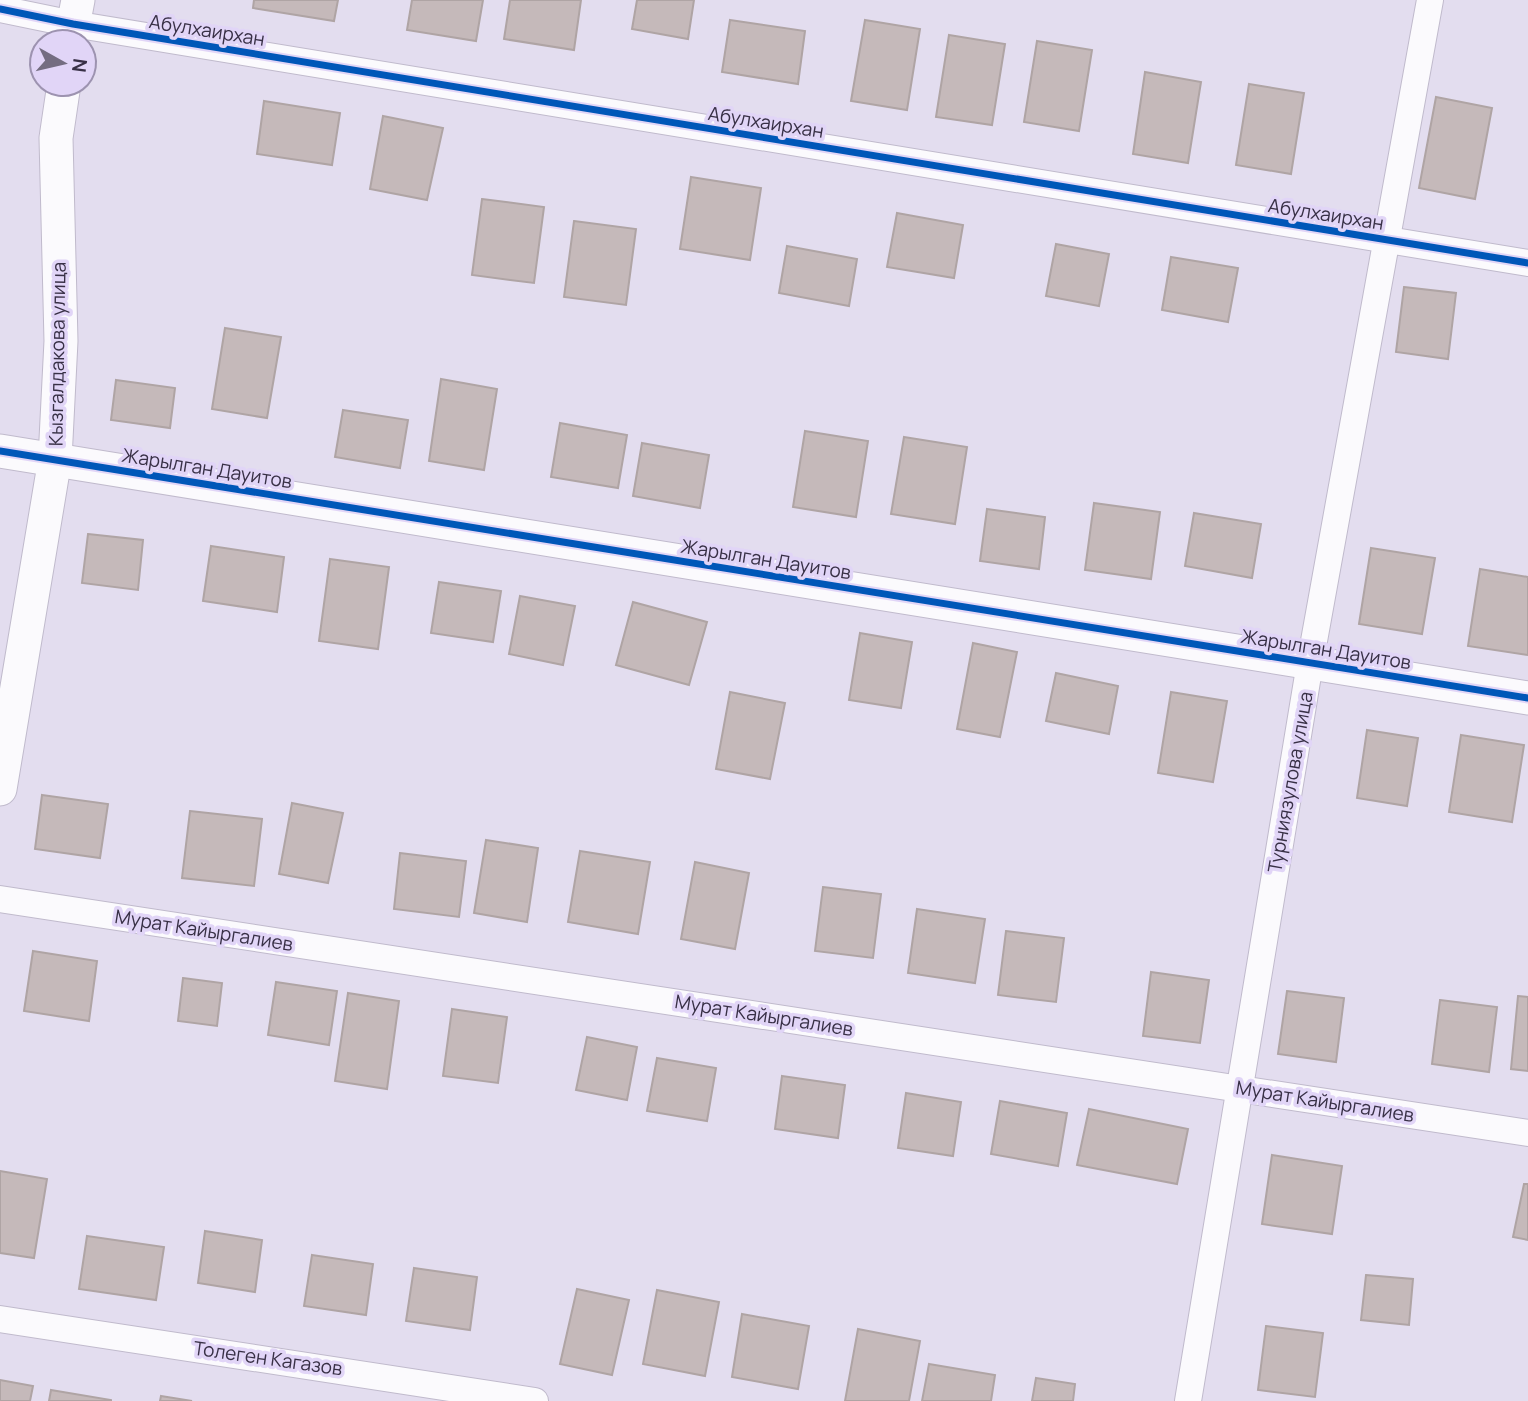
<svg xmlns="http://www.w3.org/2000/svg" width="1528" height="1401" viewBox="0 0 1528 1401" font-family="Manrope,sans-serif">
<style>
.building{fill:#c5b9ba;stroke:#afa4a4;stroke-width:2}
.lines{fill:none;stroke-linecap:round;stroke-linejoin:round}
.minor-casing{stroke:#c0bacc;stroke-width:28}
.tertiary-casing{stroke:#c0bacc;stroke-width:35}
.minor{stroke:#fbfafd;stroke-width:26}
.tertiary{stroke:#fbfafd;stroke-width:33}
.cycleway-casing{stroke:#e1d5f7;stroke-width:11}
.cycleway{stroke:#0057b8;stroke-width:7}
.labels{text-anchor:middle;stroke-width:7;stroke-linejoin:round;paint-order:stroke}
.street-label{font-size:19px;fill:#383046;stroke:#e1d5f7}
</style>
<rect width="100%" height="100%" fill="#e3ddef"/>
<g class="building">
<polygon points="254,0 338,0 334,21 253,8"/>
<polygon points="412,0 483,0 476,41 407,30"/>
<polygon points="510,0 581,0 574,50 504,39"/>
<polygon points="637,0 694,0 688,39 632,29"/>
<polygon points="730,20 805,31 798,84 722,72"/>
<polygon points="865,20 920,29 907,110 851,101"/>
<polygon points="949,35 1005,44 992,125 936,117"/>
<polygon points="1037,41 1092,50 1079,131 1024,122"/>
<polygon points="1145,72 1201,82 1188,163 1133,154"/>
<polygon points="1249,84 1304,93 1291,174 1236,165"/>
<polygon points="1436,97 1492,108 1475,199 1419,188"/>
<polygon points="264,101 340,113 332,165 257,154"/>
<polygon points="383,116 443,128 427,200 370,189"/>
<polygon points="691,177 761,188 750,260 680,249"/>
<polygon points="482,199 544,207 534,283 472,275"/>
<polygon points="897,213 963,225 954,278 887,267"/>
<polygon points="574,221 636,229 626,305 564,297"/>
<polygon points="1056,244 1109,254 1099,306 1046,296"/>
<polygon points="787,246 857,259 849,306 779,293"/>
<polygon points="1171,257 1238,268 1228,322 1162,310"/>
<polygon points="1404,287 1456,293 1448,359 1396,352"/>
<polygon points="225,328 281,337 267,418 212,409"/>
<polygon points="441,379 497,389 484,470 429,461"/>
<polygon points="116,380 175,388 170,428 111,420"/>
<polygon points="343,410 408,420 400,468 335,457"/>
<polygon points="560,423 627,435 618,488 551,477"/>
<polygon points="805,431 868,441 856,517 793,507"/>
<polygon points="904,437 967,447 955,524 891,514"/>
<polygon points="642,443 709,455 700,508 633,496"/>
<polygon points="1094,503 1160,512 1151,579 1085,570"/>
<polygon points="987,509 1045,517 1039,569 980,561"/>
<polygon points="1194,513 1261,524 1252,578 1185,566"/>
<polygon points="88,534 143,540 138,590 82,583"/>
<polygon points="211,546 284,557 277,612 203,601"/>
<polygon points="1371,548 1435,558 1422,634 1359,624"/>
<polygon points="330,559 389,567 378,649 319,641"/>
<polygon points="1480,569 1528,577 1528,655 1468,646"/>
<polygon points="439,582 501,591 493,642 431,633"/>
<polygon points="520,596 575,606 563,665 509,654"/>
<polygon points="633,602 707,622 689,685 616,665"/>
<polygon points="860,633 912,642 901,708 849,700"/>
<polygon points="973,643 1017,652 1000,737 957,729"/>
<polygon points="1056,673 1118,686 1109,734 1046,721"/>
<polygon points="730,692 785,703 770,779 716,769"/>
<polygon points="1171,692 1227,701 1213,782 1158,773"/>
<polygon points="1367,730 1418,738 1407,806 1357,798"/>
<polygon points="1461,735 1524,745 1512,822 1449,812"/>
<polygon points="42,795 108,804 100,858 35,849"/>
<polygon points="292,803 343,813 328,883 279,874"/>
<polygon points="190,811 262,819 254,886 182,878"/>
<polygon points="486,840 538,848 527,922 474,913"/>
<polygon points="580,851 650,862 638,934 568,922"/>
<polygon points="400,853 466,861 459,917 394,909"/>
<polygon points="695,862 749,873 735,949 681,939"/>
<polygon points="823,887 881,894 873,958 815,951"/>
<polygon points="917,909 985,919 975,983 908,973"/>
<polygon points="1006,931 1064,938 1056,1002 998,995"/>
<polygon points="33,951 97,961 89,1021 24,1011"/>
<polygon points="1151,972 1209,980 1200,1043 1143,1036"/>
<polygon points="183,978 222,983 217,1026 178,1021"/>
<polygon points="276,982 337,991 329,1045 268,1035"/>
<polygon points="1287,991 1344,998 1336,1062 1278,1054"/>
<polygon points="348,993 399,1001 387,1089 335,1081"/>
<polygon points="1518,996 1528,997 1528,1071 1511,1069"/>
<polygon points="1440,1000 1497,1007 1489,1072 1432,1064"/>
<polygon points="452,1009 507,1017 498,1083 443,1076"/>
<polygon points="587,1037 637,1047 627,1100 576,1090"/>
<polygon points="657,1058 716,1068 707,1121 647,1111"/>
<polygon points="782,1076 845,1085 838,1138 775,1129"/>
<polygon points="906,1093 961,1102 953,1156 898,1148"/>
<polygon points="1000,1101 1067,1113 1058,1166 991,1154"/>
<polygon points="1089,1109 1188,1129 1177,1184 1077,1165"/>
<polygon points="1272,1155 1342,1166 1332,1234 1262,1224"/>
<polygon points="0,1171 47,1179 34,1258 0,1253"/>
<polygon points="1524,1184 1528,1184 1528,1240 1513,1237"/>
<polygon points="205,1231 262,1240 255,1292 198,1283"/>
<polygon points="87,1236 164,1247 156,1300 79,1289"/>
<polygon points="312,1255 373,1264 366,1315 304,1306"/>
<polygon points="414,1268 477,1277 470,1330 406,1321"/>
<polygon points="1366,1275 1413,1279 1409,1325 1361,1320"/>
<polygon points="577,1289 629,1300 612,1375 560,1364"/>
<polygon points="657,1290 719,1302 705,1376 643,1364"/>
<polygon points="742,1314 809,1326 798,1389 732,1377"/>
<polygon points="1266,1326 1323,1333 1315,1397 1258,1390"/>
<polygon points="858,1329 920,1341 909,1401 845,1401"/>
<polygon points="929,1364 995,1375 991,1401 922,1401"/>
<polygon points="1036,1378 1075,1384 1073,1401 1032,1401"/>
<polygon points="0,1380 33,1386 30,1401 0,1401"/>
<polygon points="51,1390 111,1400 111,1401 49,1401"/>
<polygon points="161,1396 192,1401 160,1401"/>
</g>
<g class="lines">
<g class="minor-casing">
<g id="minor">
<polyline points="0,9 73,24 1528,263"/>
<polyline points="0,899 1528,1133"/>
<polyline points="0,1319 535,1401"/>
<polyline points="1188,1401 1310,663 1430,0"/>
</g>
</g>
<g class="tertiary-casing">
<g id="tertiary">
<polyline points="70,42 78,0"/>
<polyline points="0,451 1528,698"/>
<polyline points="0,789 55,459 61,341 56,138 64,84"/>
</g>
</g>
<use href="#minor" class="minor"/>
<use href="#tertiary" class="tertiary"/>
<g class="cycleway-casing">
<g id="cycleway">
<polyline points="0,9 73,24 1528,263"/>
<polyline points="0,451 1528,698"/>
</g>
</g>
<use href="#cycleway" class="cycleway"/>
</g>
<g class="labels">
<g class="street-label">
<text transform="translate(207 30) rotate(9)" y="7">Абулхаирхан</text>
<text transform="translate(766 122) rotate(9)" y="7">Абулхаирхан</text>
<text transform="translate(1326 214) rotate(9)" y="7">Абулхаирхан</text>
<text transform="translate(57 354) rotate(-89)" y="7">Кызгалдакова улица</text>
<text transform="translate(207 468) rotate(9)" y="7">Жарылган Дауитов</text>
<text transform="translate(766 559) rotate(9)" y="7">Жарылган Дауитов</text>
<text transform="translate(1326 649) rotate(9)" y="7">Жарылган Дауитов</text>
<text transform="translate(1290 782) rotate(-80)" y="7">Турниязулова улица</text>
<text transform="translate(204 930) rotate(9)" y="7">Мурат Кайыргалиев</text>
<text transform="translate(764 1015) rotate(9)" y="7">Мурат Кайыргалиев</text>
<text transform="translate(1325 1101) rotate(9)" y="7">Мурат Кайыргалиев</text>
<text transform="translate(268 1358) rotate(8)" y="7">Толеген Кагазов</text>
</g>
</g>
<g transform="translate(63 63) rotate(98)"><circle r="33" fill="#e1d5f7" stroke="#9d93b0" stroke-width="2"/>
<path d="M0-5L12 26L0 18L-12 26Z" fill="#746d81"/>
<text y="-10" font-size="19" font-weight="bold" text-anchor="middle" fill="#383046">N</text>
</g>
</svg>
